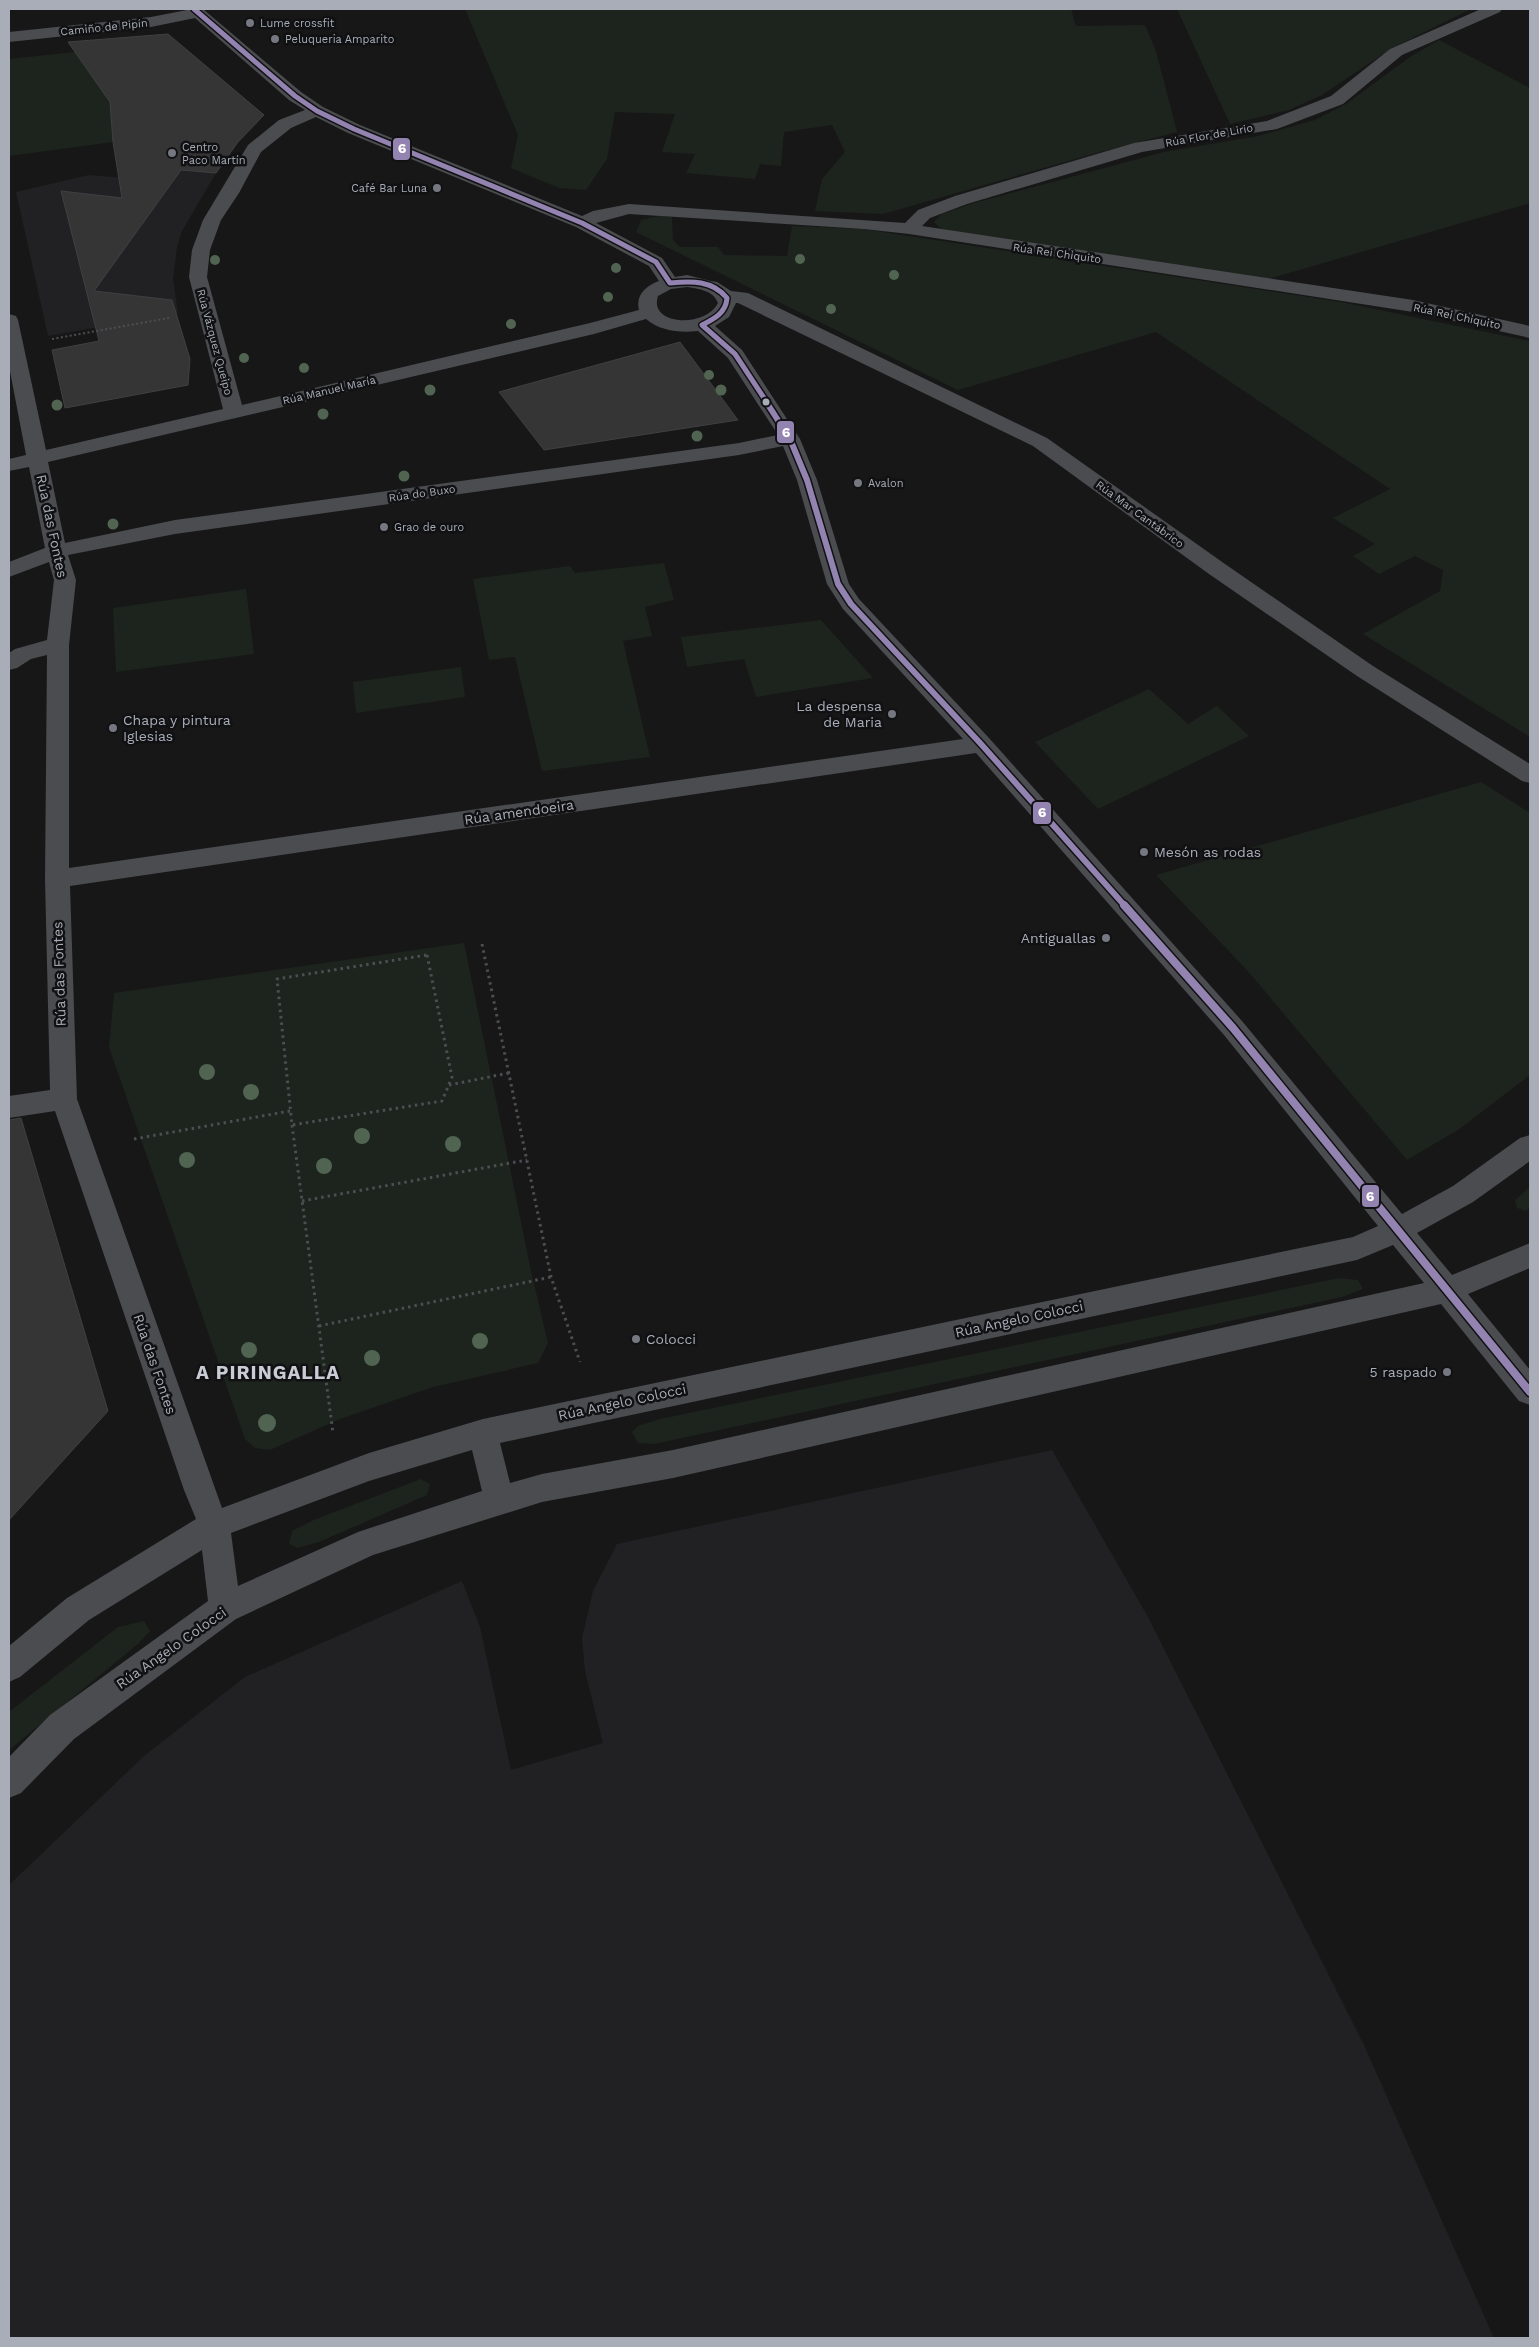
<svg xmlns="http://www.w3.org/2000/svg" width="1539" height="2347" viewBox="0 0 1539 2347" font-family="'Work Sans',sans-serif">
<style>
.built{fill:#212123}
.green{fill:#1d241e}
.building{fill:#353536;stroke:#3f4043}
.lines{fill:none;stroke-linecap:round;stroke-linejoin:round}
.path-far1{stroke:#4d4e52;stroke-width:2;stroke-dasharray:2 2.5;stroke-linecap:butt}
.path{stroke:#4d4e52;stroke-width:3;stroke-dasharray:2.5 4;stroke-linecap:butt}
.street{fill:#4b4c50;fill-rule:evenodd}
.bus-1-far2-casing{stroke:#111113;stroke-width:8}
.bus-1-far1-casing{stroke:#111113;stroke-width:9}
.bus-1-casing{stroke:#111113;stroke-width:11}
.bus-1-far2{stroke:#9383b0;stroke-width:5}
.bus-1-far1{stroke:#9383b0;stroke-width:6}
.bus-1{stroke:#9383b0;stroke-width:8}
.tree{fill:#506451}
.poi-dot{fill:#757880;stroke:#111113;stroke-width:2}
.bus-dot{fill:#a8adb8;stroke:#111113;stroke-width:2}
.labels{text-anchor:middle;stroke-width:5;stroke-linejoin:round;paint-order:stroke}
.far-poi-label{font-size:11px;fill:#a8adb8;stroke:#111113;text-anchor:start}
.far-street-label{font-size:11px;fill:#a8adb8;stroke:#111113}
.street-label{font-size:14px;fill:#a8adb8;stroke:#111113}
.poi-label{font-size:14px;fill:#a8adb8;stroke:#111113;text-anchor:end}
.district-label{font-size:19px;font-weight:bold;letter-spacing:1px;fill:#c9ccd4;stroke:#111113}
.line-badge{stroke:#111113;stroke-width:2}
.badge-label{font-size:14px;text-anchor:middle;font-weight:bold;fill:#fff}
</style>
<rect width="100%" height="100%" fill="#171717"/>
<g class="built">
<polygon points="144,168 216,173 182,231 177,247 173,279 178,313 48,336 16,192 89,175 124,178"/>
<polygon points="1052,1450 1148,1617 1364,2045 1494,2338 9,2338 9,1885 144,1756 245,1677 462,1581 480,1627 511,1770 603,1743 585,1671 582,1638 593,1591 617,1544"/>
</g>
<g class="green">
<polygon points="465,9 1071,9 1076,26 1145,25 1156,51 1177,132 1093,154 883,214 815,211 822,179 845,152 832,125 784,132 781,166 760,164 755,179 686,173 695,154 662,152 675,114 615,112 607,159 586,190 559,188 511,168 518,135"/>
<polygon points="1177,9 1471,9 1392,48 1322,95 1289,110 1230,124"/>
<polygon points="1439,40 1530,88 1530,203 1265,280 957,234 940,228 934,222 942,214 974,203 1164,152 1258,136 1315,120 1346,104 1410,57"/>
<polygon points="75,52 103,92 123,90 113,142 9,156 9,59"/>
<polygon points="659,216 672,217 673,240 680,247 718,247 724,255 787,256 792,226 863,229 1341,302 1530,341 1530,737 1363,634 1440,591 1443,570 1415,556 1379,574 1353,556 1375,544 1333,518 1390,489 1156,332 958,390 636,232 641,220"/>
<polygon points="664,563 674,600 645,607 652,636 623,641 650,757 542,771 515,657 489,660 473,579 570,566 575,573"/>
<polygon points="246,589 254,654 116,672 113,608"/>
<polygon points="821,620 873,678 756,697 744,659 687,667 681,637"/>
<polygon points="461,667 465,697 356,713 353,682"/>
<polygon points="1149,689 1188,724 1217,706 1249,736 1098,809 1035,742"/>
<polygon points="1481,782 1530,813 1530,1075 1458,1130 1407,1160 1246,969 1156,875"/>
<polygon points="464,943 531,1271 548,1343 538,1363 433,1387 340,1419 270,1450 255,1448 245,1439 109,1047 114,993"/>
<polygon points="1530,1187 1530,1208 1526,1211 1517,1208 1515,1200"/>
<polygon points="1339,1278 1358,1280 1363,1289 1342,1297 654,1444 638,1443 632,1432 638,1426 660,1419"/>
<polygon points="421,1479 430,1484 427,1495 319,1542 298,1548 289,1544 292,1531 316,1519"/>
<polygon points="144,1621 150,1631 139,1643 9,1750 9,1712 118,1627"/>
</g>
<g class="building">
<polygon points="168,34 264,115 238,142 216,173 181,170 94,291 172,300 190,359 188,385 65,408 52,350 99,341 61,191 122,198 113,142 110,102 68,42"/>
<polygon points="680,342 738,420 544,450 499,392"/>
<polygon points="21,1118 108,1411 9,1520 9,1120"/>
</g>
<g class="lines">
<polyline class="path-far1" points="52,339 169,318"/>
<g class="path">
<polyline points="482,944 551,1277 580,1362"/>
<polygon points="427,955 452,1077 442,1101 292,1125 277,979"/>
<polyline points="449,1085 509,1073"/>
<polyline points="292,1125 333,1433"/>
<polyline points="134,1139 290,1111"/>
<polyline points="302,1201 527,1160"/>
<polyline points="319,1326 551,1277"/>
</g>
<path class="street" d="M186 9H203L301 92 323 107 360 125 582 216 593 211 629 204 905 223 918 210 955 196 1134 143 1267 121 1331 96 1390 49 1481 9H1502L1500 12 1402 55 1343 104 1277 129 1142 152 967 204 930 218 922 226 1413 300 1530 326V338L1413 312 909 234 864 229 629 214 596 223 662 258 675 277 687 275 711 281 717 282 731 291 748 293 1047 438 1225 564 1373 666 1530 764V783L1522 781 1357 676 1209 574 1033 446 738 303H736L729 317 715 326 742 350 800 439 817 480 849 584 859 599 989 738 1242 1021 1402 1214 1453 1186 1520 1138 1530 1135V1161L1473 1202 1417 1233 1452 1275 1530 1243V1268L1468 1294 1530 1370V1405L1519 1401 1441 1304 673 1478 542 1502 373 1555 236 1619 74 1739 21 1793 9 1798V1757L50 1715 208 1601 202 1550 89 1620 20 1677 9 1682V1646L67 1598 196 1519 184 1490 55 1111 9 1118V1096L50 1090 45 879 47 655 31 659 17 668 9 670V653L15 649 47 640 54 580 49 562 9 577V562L45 548 29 467 9 471V459L26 455 9 366V314L16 316 18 320 46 450 223 409 189 277 192 250 203 220 248 145 279 120 305 110 289 100 195 18 151 27 9 42V32L151 17 187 10ZM316 117 348 133 576 227 649 266 659 281C647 285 635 295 639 310L590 323 242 405 207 277 210 250 221 220 239 193 261 152 291 128ZM687 287C699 289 713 290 718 303 706 328 648 326 658 296L671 289ZM646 319C660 331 680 333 698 331L728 358 778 435 739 443 175 520 65 543 48 462 594 334ZM783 446 797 480 827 584 843 609 963 739 69 868V645L76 580 68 555 175 534 739 455ZM976 753 1224 1035 1378 1226 1353 1237 483 1419 369 1453 222 1508 77 1099 70 886ZM1393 1245 1424 1283 673 1450 542 1474 510 1483 500 1443 1357 1260ZM472 1450 482 1491 358 1532 238 1586 231 1533 369 1481Z"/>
<g class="bus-1-far2-casing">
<path id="bus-1-far2" d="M194 9 295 96 317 111 354 129 582 223 656 262 670 283C692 281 712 280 727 298 726 313 714 319 702 325L735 354 766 401"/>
</g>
<g class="bus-1-far1-casing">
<polyline id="bus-1-far1" points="765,400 790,439 807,480 838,584 851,604 981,744 1125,906"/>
</g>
<g class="bus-1-casing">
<polyline id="bus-1" points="1124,905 1233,1028 1530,1392"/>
</g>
<use href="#bus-1-far2" class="bus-1-far2"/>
<use href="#bus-1-far1" class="bus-1-far1"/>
<use href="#bus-1" class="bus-1"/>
</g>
<g class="tree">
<circle cx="800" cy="259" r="5"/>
<circle cx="215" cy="260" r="5"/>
<circle cx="616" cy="268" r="5"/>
<circle cx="894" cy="275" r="5"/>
<circle cx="608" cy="297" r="5"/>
<circle cx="831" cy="309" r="5"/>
<circle cx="511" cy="324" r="5"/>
<circle cx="244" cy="358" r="5"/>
<circle cx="304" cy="368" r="5"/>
<circle cx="709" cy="375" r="5"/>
<circle cx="430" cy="390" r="5.5"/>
<circle cx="721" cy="390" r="5.5"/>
<circle cx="57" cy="405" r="5.5"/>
<circle cx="323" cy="414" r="5.5"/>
<circle cx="697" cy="436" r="5.5"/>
<circle cx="404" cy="476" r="5.5"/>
<circle cx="113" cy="524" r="5.5"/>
<circle cx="207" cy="1072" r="8"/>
<circle cx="251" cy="1092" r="8"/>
<circle cx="362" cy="1136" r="8"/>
<circle cx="453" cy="1144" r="8"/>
<circle cx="187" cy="1160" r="8"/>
<circle cx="324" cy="1166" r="8"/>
<circle cx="480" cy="1341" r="8"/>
<circle cx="249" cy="1350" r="8"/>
<circle cx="372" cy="1358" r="8"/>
<circle cx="267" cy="1423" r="9"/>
</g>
<g class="poi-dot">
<circle cx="250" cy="23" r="5"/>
<circle cx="275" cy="39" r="5"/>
<circle cx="172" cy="153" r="5"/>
<circle cx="437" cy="188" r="5"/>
<circle cx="858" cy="483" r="5"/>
<circle cx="384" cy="527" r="5"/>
<circle cx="892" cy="714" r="5"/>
<circle cx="113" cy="728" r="5"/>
<circle cx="1144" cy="852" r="5"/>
<circle cx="1106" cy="938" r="5"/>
<circle cx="636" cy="1339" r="5"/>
<circle cx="1447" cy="1372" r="5"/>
</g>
<circle class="bus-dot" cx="766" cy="402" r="4.5"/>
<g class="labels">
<g class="far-poi-label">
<text x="260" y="27">Lume crossfit</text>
<text x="285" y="43">Peluqueria Amparito</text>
<text x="182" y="151">Centro<tspan x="182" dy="13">Paco Martín</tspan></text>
<text x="427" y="192" text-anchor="end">Café Bar Luna</text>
<text x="868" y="487">Avalon</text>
<text x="394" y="531">Grao de ouro</text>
</g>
<g class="far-street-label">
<text transform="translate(104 27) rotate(-6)" y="4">Camiño de Pipín</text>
<text transform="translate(1209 135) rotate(-10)" y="4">Rúa Flor de Lirio</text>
<text transform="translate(1057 253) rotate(8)" y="4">Rúa Rei Chiquito</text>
<text transform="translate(1457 316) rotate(12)" y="4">Rúa Rei Chiquito</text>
<text transform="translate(215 342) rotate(75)" y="4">Rúa Vázquez Queipo</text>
<text transform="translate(329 390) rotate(-13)" y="4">Rúa Manuel María</text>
<text transform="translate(422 493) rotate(-8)" y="4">Rúa do Buxo</text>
<text transform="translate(1140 514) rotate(36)" y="4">Rúa Mar Cantábrico</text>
</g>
<g class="street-label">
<text transform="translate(52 526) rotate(78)" y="5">Rúa das Fontes</text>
<text transform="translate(519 812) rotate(-8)" y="5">Rúa amendoeira</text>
<text transform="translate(59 974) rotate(-92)" y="5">Rúa das Fontes</text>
<text transform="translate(1019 1319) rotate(-12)" y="5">Rúa Angelo Colocci</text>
<text transform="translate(155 1364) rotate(71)" y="5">Rúa das Fontes</text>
<text transform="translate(622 1402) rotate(-12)" y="5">Rúa Angelo Colocci</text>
<text transform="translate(171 1648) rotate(-35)" y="5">Rúa Angelo Colocci</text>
</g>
<g class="poi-label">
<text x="882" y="711">La despensa<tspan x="882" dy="16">de Maria</tspan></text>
<text x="123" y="725" text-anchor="start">Chapa y pintura<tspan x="123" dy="16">Iglesias</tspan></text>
<text x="1154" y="857" text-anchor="start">Mesón as rodas</text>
<text x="1096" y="943">Antiguallas</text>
<text x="646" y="1344" text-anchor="start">Colocci</text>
<text x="1437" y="1377">5 raspado</text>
</g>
<g class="district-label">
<text x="268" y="1379">A PIRINGALLA</text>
</g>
</g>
<g class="line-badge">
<rect x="392" y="137" width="19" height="24" rx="5" fill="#9383b0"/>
<rect x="776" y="420" width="19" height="24" rx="5" fill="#9383b0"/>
<rect x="1032" y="801" width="20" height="24" rx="5" fill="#9383b0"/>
<rect x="1361" y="1184" width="19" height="24" rx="5" fill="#9383b0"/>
</g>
<g class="badge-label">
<text x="402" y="153">6</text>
<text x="786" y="437">6</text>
<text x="1042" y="817">6</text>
<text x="1370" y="1201">6</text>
</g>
<rect width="1539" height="2347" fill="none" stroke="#a8adb8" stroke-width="20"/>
</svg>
